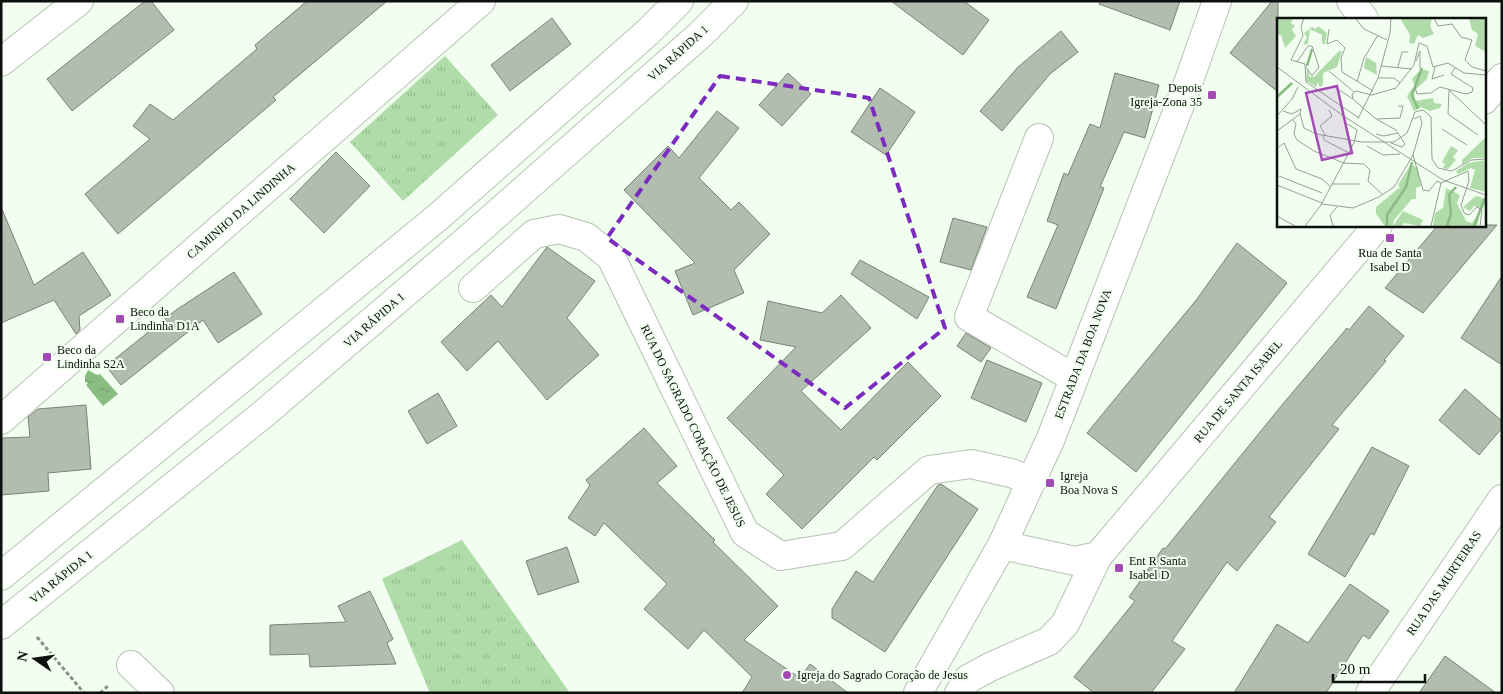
<svg xmlns="http://www.w3.org/2000/svg" width="1503" height="694" viewBox="0 0 1503 694" font-family="Georgia,serif">
<style>
.grass{fill:url(#grass-tufts)}
.water{fill:url(#water-ripples)}
.building{fill:#b2bdb0;stroke:#798477}
.lines{fill:none;stroke-linecap:round;stroke-linejoin:round}
.minor-casing{stroke:#b7c2b5;stroke-width:30}
.major-casing{stroke:#b7c2b5;stroke-width:30}
.highway-casing{stroke:#b7c2b5;stroke-width:30}
.path{stroke:#899288;stroke-width:3;stroke-dasharray:4 2.5;stroke-linecap:butt}
.minor{stroke:#fff;stroke-width:28}
.major{stroke:#fff;stroke-width:28}
.highway{stroke:#fff;stroke-width:28}
.marked{fill:none;stroke:#7b2cbf;stroke-width:4;stroke-dasharray:10 6;stroke-linejoin:round}
.poi-dot{fill:#a44ab5;stroke:#f1fef0;stroke-width:2}
.labels{text-anchor:middle;stroke-width:4;stroke-linejoin:round;paint-order:stroke}
.street-label{font-size:12px;fill:#0d100c;stroke:#f1fef0}
.poi-label{font-size:12px;fill:#0d100c;stroke:#f1fef0;text-anchor:start}
.inset-river{fill:none;stroke:#89bc81;stroke-width:2.5}
.inset-road{fill:none;stroke:#969f95;stroke-width:1}
.view{fill:#a44ab5;fill-opacity:0.15;stroke:#a44ab5;stroke-width:2.5}
.inset-edge{fill:none;stroke:#0d100c;stroke-width:2.5}
</style>
<defs>
<pattern id="grass-tufts" width="24" height="20" patternUnits="userSpaceOnUse" patternTransform="scale(1.25)"><rect width="24" height="20" fill="#b0dca9"/><path d="M3 7l-1-3M5 7V3M7 7l1-3M15 17l-1-3M17 17v-4M19 17l1-3" fill="none" stroke="#96bc90"/></pattern>
<pattern id="water-ripples" width="26" height="14" patternUnits="userSpaceOnUse" patternTransform="scale(1.25)"><rect width="26" height="14" fill="#89bc81"/><path d="M2 4q2-2 4 0t4 0M15 11q2-2 4 0t4 0" fill="none" stroke="#75a16e"/></pattern>
</defs>
<rect width="100%" height="100%" fill="#f1fef0"/>
<g class="grass">
<polygon points="445,56 498,115 403,201 350,142"/>
<polygon points="462,540 570,693 430,693 382,579"/>
</g>
<polygon class="water" points="88,370 97,375 100,374 118,394 103,406 86,385 88,383 85,382 85,376"/>
<g class="building">
<polygon points="145,1 151,1 174,30 72,111 47,79"/>
<polygon points="307,1 387,1 273,97 276,100 118,234 85,194 150,139 133,126 150,104 173,120 257,49 255,45"/>
<polygon points="891,1 964,1 989,20 963,55"/>
<polygon points="1100,1 1180,1 1170,30 1099,4"/>
<polygon points="1272,1 1278,1 1278,92 1230,53"/>
<polygon points="552,18 571,44 510,91 491,65"/>
<polygon points="1061,31 1078,52 1050,74 1002,131 980,111 1018,67"/>
<polygon points="788,73 811,94 782,126 759,105"/>
<polygon points="1115,73 1159,85 1145,138 1124,132 1100,187 1104,188 1056,309 1027,297 1058,225 1047,221 1064,173 1068,175 1090,124 1100,128"/>
<polygon points="880,88 915,112 886,155 851,132"/>
<polygon points="717,111 739,128 699,178 731,210 739,202 770,234 734,270 744,293 693,315 675,271 695,263 624,190 668,146 679,158"/>
<polygon points="336,152 370,186 324,233 290,199"/>
<polygon points="1,207 34,285 83,252 111,295 79,316 80,330 76,334 54,300 1,323"/>
<polygon points="953,218 987,227 971,270 940,262"/>
<polygon points="1438,225 1497,225 1423,313 1385,288"/>
<polygon points="1237,243 1287,283 1136,472 1087,433 1197,299"/>
<polygon points="547,247 595,281 567,318 599,355 547,400 498,341 467,371 441,342 491,295 502,307"/>
<polygon points="860,260 929,297 917,319 851,274"/>
<polygon points="234,272 262,314 218,343 203,320 121,385 106,366 176,310"/>
<polygon points="1502,276 1502,365 1461,338"/>
<polygon points="841,295 871,328 801,391 841,430 908,362 941,396 877,460 874,457 802,529 766,494 784,475 727,418 796,347 760,340 768,301 822,313"/>
<polygon points="1369,306 1404,336 1384,360 1386,361 1332,425 1339,429 1269,517 1276,522 1237,571 1227,562 1172,641 1185,649 1151,693 1094,693 1074,677 1135,601 1129,597 1163,548 1165,549 1282,405 1347,328 1349,330"/>
<polygon points="966,333 991,348 981,362 957,346"/>
<polygon points="987,360 1042,383 1026,422 971,398"/>
<polygon points="1465,389 1502,421 1502,428 1479,455 1439,420"/>
<polygon points="438,393 457,426 427,444 408,411"/>
<polygon points="86,405 91,469 48,473 49,491 1,495 1,438 30,437 28,417 38,409"/>
<polygon points="644,428 677,466 657,483 715,540 713,542 778,606 744,640 800,678 810,664 848,693 742,693 752,677 704,630 688,649 644,609 667,584 604,523 595,536 568,518 590,485 586,480"/>
<polygon points="1372,447 1409,466 1374,535 1371,533 1345,577 1308,554"/>
<polygon points="941,484 978,509 885,652 832,618 832,609 856,571 873,582 938,485"/>
<polygon points="567,547 579,582 538,595 526,561"/>
<polygon points="1350,584 1389,611 1369,639 1363,635 1326,693 1234,693 1277,624 1308,643"/>
<polygon points="370,591 393,639 387,643 396,664 310,667 309,654 270,655 270,625 346,622 338,606"/>
<polygon points="1445,656 1496,693 1419,693"/>
</g>
<g class="lines">
<g class="minor-casing">
<g id="minor">
<polyline points="1351,1 1364,19"/>
<polyline points="1,62 79,1"/>
<polyline points="1484,100 1502,78"/>
<polyline points="1039,138 969,317 1074,378"/>
<polyline points="473,288 534,234 559,229 586,237 611,257 745,533 781,556 842,546 929,470 971,464 1011,473 1032,481"/>
<polyline points="1,420 481,1"/>
<polyline points="1002,545 1075,561 1098,556"/>
<polyline points="131,665 160,693"/>
<polyline points="959,693 968,679 990,667 1049,641 1065,624 1098,556 1378,225"/>
<polyline points="1370,693 1502,499"/>
</g>
</g>
<g class="major-casing">
<polyline id="major" points="918,693 1002,545 1051,438 1186,89 1217,1"/>
</g>
<g class="highway-casing">
<g id="highway">
<polyline points="1,576 438,217 648,32 679,1"/>
<polyline points="1,625 261,416 466,241 701,34 734,1"/>
</g>
</g>
<g class="path">
<polyline points="37,637 84,693"/>
<polyline points="100,693 109,685"/>
</g>
<use href="#minor" class="minor"/>
<use href="#major" class="major"/>
<use href="#highway" class="highway"/>
</g>
<path class="marked" d="M720 76 869 98 945 328 845 408 607 238Z"/>
<g class="poi-dot">
<rect x="1207" y="90" width="10" height="10" rx="2.5"/>
<rect x="1385" y="233" width="10" height="10" rx="2.5"/>
<rect x="115" y="314" width="10" height="10" rx="2.5"/>
<rect x="42" y="352" width="10" height="10" rx="2.5"/>
<rect x="1045" y="478" width="10" height="10" rx="2.5"/>
<rect x="1114" y="563" width="10" height="10" rx="2.5"/>
<circle cx="787" cy="675" r="5"/>
</g>
<g class="labels">
<g class="street-label">
<text transform="translate(678 53) rotate(-42)" y="4">VIA RÁPIDA 1</text>
<text transform="translate(241 211) rotate(-41)" y="4">CAMINHO DA LINDINHA</text>
<text transform="translate(374 320) rotate(-41)" y="4">VIA RÁPIDA 1</text>
<text transform="translate(1083 354) rotate(-69)" y="4">ESTRADA DA BOA NOVA</text>
<text transform="translate(1238 391) rotate(-50)" y="4">RUA DE SANTA ISABEL</text>
<text transform="translate(693 426) rotate(64)" y="4">RUA DO SAGRADO CORAÇÃO DE JESUS</text>
<text transform="translate(61 577) rotate(-39)" y="4">VIA RÁPIDA 1</text>
<text transform="translate(1444 583) rotate(-56)" y="4">RUA DAS MURTEIRAS</text>
</g>
<g class="poi-label">
<text x="1202" y="92" text-anchor="end">Depois<tspan x="1202" dy="14">Igreja-Zona 35</tspan></text>
<text x="1390" y="257" text-anchor="middle">Rua de Santa<tspan x="1390" dy="14">Isabel D</tspan></text>
<text x="130" y="316">Beco da<tspan x="130" dy="14">Lindinha D1A</tspan></text>
<text x="57" y="354">Beco da<tspan x="57" dy="14">Lindinha S2A</tspan></text>
<text x="1060" y="480">Igreja<tspan x="1060" dy="14">Boa Nova S</tspan></text>
<text x="1129" y="565">Ent R Santa<tspan x="1129" dy="14">Isabel D</tspan></text>
<text x="797" y="679">Igreja do Sagrado Coração de Jesus</text>
</g>
</g>
<g transform="translate(1277 18)">
<rect width="209" height="209" fill="#f1fef0"/>
<path d="M0 0H16L14 6 18 7 15 12 19 18 8 30 4 17H0ZM41 8 50 15 48 26H45V17L33 11 31 26 26 27 30 19 27 15 35 9 39 11ZM62 33H65L60 49 46 55V67L43 69 40 64V69L29 63 30 50 33 59H37ZM89 39 99 45 100 57 87 50ZM144 51 152 53 150 61 139 71 135 61ZM136 69 138 83 156 80 157 85 165 86 163 90 153 93 144 89 137 93 130 78ZM209 119V140H195L185 147V142ZM174 128 181 132 176 139 179 142 171 151 166 150 168 146 165 144ZM209 142V174L193 170 198 152 194 150 181 156 179 153 191 145ZM169 170 183 177 180 185 189 203 195 205 203 194 200 208H156L158 195 166 190ZM199 178 209 181 206 191 197 188 193 193 186 189ZM126 193 146 202 143 208 127 205 125 208H116Z" fill="#b0dca9"/>
<path d="M123 0H155L153 8 157 16 146 20 141 17 137 26 132 25 133 17ZM209 0V34L198 28 201 16 195 12 192 1ZM134 146 141 151 144 168 139 170V181H135L117 202 116 208H108L99 196V189L123 169 121 167Z" fill="#b0dca9"/>
<path class="inset-river" d="M30 48 35 31M0 79 15 65M141 91 135 77 145 50M110 208V197L129 169 135 144M170 208 174 196 172 177 179 169M197 208 208 180"/>
<path class="inset-road" d="M27 0 24 9 26 18 14 42 28 46 29 64 82 100M78 0 87 11 110 22M157 0 161 8 175 6 184 19 195 22 188 42 195 49 209 53M52 11 50 26 60 22 68 30 64 40 65 54 96 73M139 43 143 33V51M20 44 31 28H35L42 49 35 58 29 49M104 48 135 51M0 49 65 97 166 162 209 177M121 49 125 34H131M158 49 155 61 167 57M52 53 77 74M101 60H117L123 65M80 64 87 40 101 17M56 68 76 81M138 69 140 76 154 75 163 69 189 76 195 74 196 70 174 56 178 50M172 72 171 96 201 117M172 72 208 106M6 93 15 96 24 91 23 96M0 98 15 81 21 69M15 101 19 106 17 116 20 122 37 133 67 145 87 146 93 152 91 163 106 177M81 101 101 60 113 15 114 0M100 101 123 100 126 88H121M165 111 190 127M0 113 23 96 27 110 39 116 85 124H117L130 115 138 94 146 92 154 99 155 141 161 150 175 153 194 142 209 141M99 116 107 118 121 115M46 118 47 122 72 135M49 118 43 108 55 98 52 92M114 125 125 129 128 126 119 112 99 101 76 81 75 76 79 73 95 77 119 70 137 47 142 25 150 28 156 49 171 45 187 55 209 57M90 128 106 137 123 136M2 129 7 125 19 151 45 161 54 169M136 137 146 172 152 173 160 163 164 165M136 137 145 105 143 98 137 101M2 158 45 175M164 165 191 153 192 163 184 187 187 195 192 197 200 189 205 192 203 208M55 166H83M0 167 45 185M45 186 76 190 102 179 117 169 136 137M0 198 18 208M28 208 44 187 77 125 80 112 69 105M56 208 53 197 60 189M154 208 164 165"/>
<path class="view" d="M60 68 75 135 45 142 29 75Z"/>
<rect width="209" height="209" class="inset-edge"/>
</g>
<rect width="1503" height="694" fill="none" stroke="#0d100c" stroke-width="5"/>
<g transform="translate(35 659) rotate(283)" stroke="#f1fef0" stroke-width="4" paint-order="stroke">
<path d="M0-4L9 19L0 12L-9 19Z" fill="#0d100c"/>
<text y="-8" font-size="14" font-weight="bold" text-anchor="middle" fill="#0d100c">N</text>
</g>
<path d="M1333 674v8h92v-8" fill="none" stroke="#0d100c" stroke-width="2.5"/>
<text x="1340" y="674" font-size="15" fill="#0d100c" stroke="#f1fef0" stroke-width="4" paint-order="stroke">20 m</text>
</svg>
